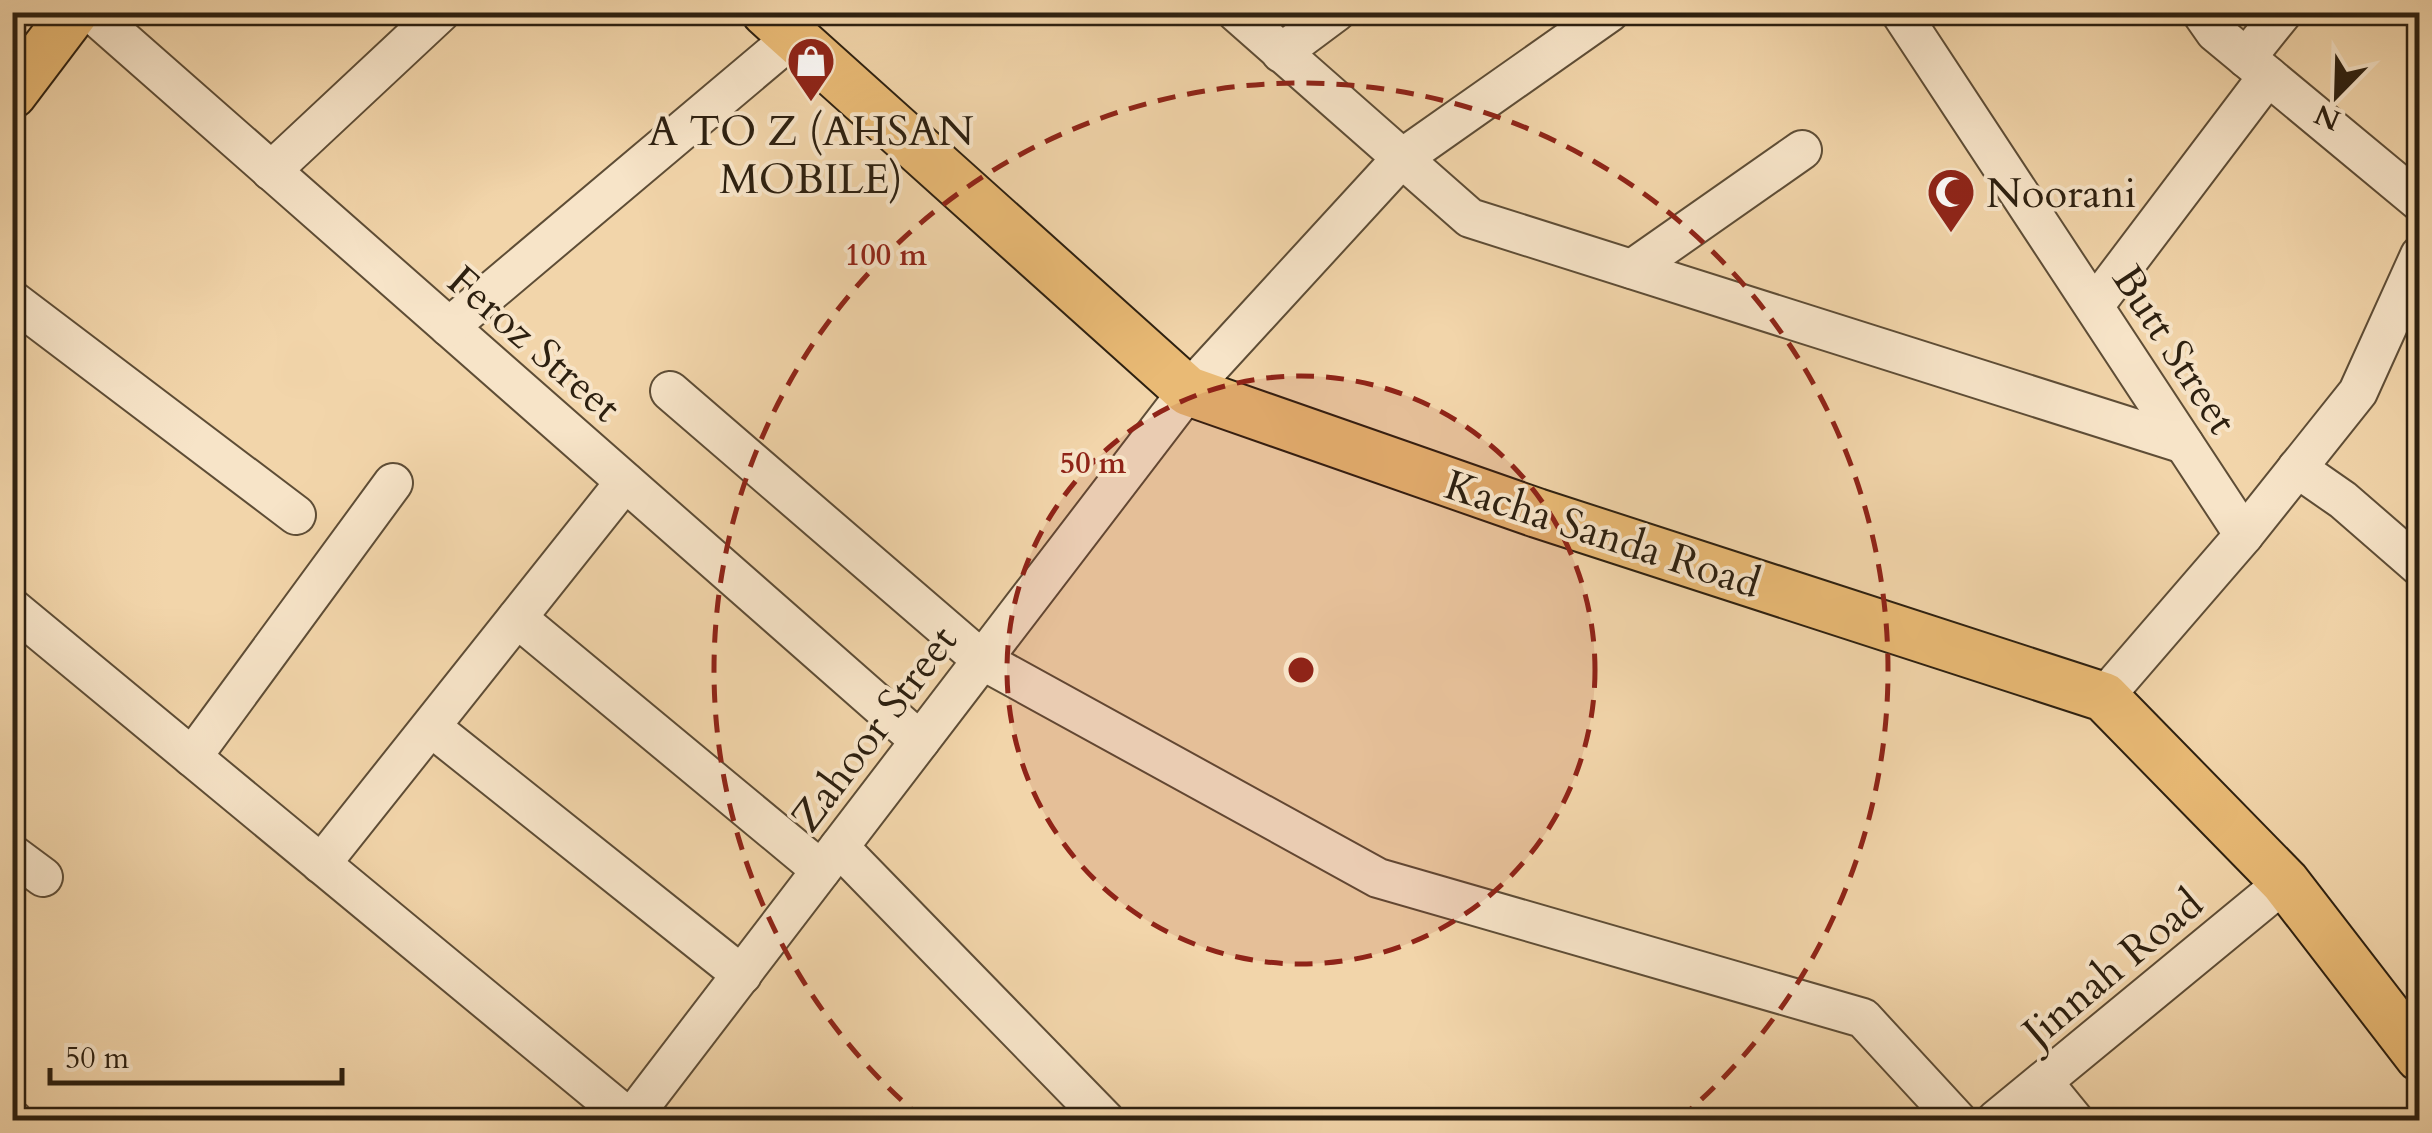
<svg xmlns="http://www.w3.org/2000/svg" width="2432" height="1133" viewBox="0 0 2432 1133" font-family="Cardo,serif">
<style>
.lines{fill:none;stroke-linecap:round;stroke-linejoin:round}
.minor-casing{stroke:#5e4d36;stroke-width:42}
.major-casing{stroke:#2d2010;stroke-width:52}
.minor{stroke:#f7e4c8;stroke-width:38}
.major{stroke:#e9ba75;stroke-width:48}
.ring{fill:none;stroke:#8f2418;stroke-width:5;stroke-dasharray:18 12}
.labels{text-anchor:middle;stroke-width:8;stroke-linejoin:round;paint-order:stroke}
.poi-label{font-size:42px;fill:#2d2010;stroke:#f7e4c8}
.street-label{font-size:42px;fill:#2d2010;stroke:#f7e4c8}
.centre{fill:#8f2418;stroke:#f7e4c8;stroke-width:5}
.ring-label{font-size:30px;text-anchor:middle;font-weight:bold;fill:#8f2418;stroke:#f7e4c8;stroke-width:8;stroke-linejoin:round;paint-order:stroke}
</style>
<rect width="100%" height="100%" fill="#f2d5aa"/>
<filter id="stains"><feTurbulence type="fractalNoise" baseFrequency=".002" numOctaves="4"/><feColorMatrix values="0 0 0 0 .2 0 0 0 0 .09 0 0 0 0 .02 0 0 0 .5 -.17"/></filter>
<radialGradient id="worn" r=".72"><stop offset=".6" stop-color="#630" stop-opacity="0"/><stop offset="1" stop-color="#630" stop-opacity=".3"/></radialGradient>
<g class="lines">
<g class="minor-casing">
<g id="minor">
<polyline points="91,12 920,741"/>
<polyline points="1236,12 1470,218 2184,444"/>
<polyline points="1900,12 2244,535"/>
<polyline points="2201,12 2215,32 2420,202"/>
<polyline points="1281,53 1336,12"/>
<polyline points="2246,58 2283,12"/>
<polyline points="271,171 441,12"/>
<polyline points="1632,269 1802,150"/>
<polyline points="12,300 296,515"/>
<polyline points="2094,306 2268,76"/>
<polyline points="449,327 792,38"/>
<polyline points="670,391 982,660 1378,878 1863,1018 1957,1120"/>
<polyline points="2297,468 2343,500 2420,567"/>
<polyline points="12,608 631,1120"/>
<polyline points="517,618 821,870"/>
<polyline points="2104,697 2244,535 2358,392 2420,255"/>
<polyline points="431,727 742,975"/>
<polyline points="192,757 393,483"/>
<polyline points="839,847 1105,1120"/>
<polyline points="12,854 43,877"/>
<polyline points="321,864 625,482"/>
<polyline points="2043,1082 2074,1120"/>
<polyline points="12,1120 13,1120"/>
<polyline points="630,1120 1188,391 1401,159 1610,12"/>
<polyline points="1996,1120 2285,882"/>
</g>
</g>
<g class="major-casing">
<g id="major">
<polyline points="766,12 1188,391 1537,513 2104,697 2285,882 2420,1057"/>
<polyline points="12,94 74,12"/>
</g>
</g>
<use href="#minor" class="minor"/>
<use href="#major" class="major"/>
</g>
<circle cx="1301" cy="670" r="294" fill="#8f2418" fill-opacity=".12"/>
<g class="ring">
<circle cx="1301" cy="670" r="294"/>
<path d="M924 1120A587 587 0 1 1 1678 1120"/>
</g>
<defs>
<g id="shop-pin" transform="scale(2.5)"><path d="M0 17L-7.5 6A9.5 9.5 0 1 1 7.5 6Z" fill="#8f2418" stroke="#f7e4c8"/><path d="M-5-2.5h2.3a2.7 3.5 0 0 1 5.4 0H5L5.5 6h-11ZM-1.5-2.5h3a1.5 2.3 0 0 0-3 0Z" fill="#fff"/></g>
<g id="mosque-pin" transform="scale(2.5)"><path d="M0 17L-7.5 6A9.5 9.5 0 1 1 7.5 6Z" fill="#8f2418" stroke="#f7e4c8"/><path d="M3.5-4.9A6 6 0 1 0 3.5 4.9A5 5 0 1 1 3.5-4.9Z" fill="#fff"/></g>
</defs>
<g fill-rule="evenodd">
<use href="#shop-pin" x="811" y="61"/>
<use href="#mosque-pin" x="1951" y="192"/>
</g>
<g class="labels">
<g class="poi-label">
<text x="811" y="145">A TO Z (AHSAN<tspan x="811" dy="48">MOBILE)</tspan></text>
<text x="1986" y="207" text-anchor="start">Noorani</text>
</g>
<g class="street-label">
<text transform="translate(535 343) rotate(41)" y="15">Feroz Street</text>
<text transform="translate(2176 349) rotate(57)" y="15">Butt Street</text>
<text transform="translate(1603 533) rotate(18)" y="15">Kacha Sanda Road</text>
<text transform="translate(873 728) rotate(-53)" y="15">Zahoor Street</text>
<text transform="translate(2112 967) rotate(-40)" y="15">Jinnah Road</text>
</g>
</g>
<circle cx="1301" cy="670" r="15" class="centre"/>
<g class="ring-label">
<text x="886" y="265">100 m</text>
<text x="1093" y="473">50 m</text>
</g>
<rect width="2432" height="1133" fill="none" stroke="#f2d5aa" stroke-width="50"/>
<rect x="15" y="15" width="2402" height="1103" fill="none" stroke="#2d2010" stroke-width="5"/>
<rect x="25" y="25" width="2382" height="1083" fill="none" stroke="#2d2010" stroke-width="2.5"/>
<g transform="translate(2337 95) rotate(203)" stroke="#f7e4c8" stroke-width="8" paint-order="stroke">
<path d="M0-8L18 38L0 25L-18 38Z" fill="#2d2010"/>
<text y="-15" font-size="28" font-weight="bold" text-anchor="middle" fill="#2d2010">N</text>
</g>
<path d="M50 1068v15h292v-15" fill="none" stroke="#2d2010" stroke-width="5"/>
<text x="65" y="1068" font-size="30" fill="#2d2010" stroke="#f7e4c8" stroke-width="8" paint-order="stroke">50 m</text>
<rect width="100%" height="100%" filter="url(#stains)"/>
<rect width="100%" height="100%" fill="url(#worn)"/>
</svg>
